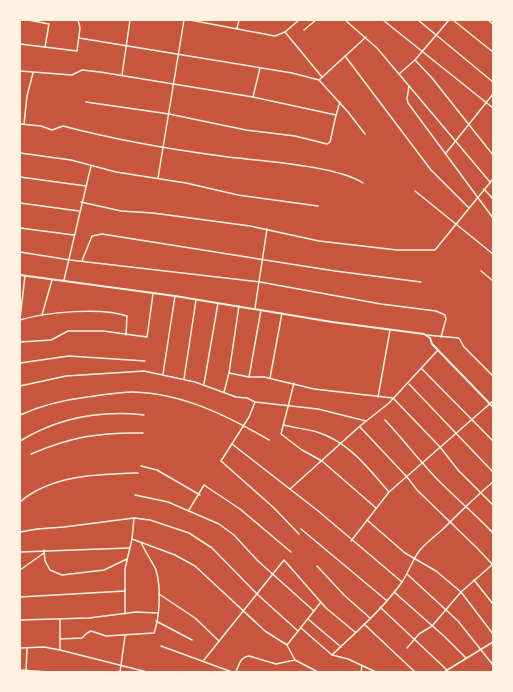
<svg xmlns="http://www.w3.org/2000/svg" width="513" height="692" viewBox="0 0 513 692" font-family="'Crimson Pro',serif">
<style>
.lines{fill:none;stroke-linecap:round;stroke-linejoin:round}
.minor{stroke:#fff3e0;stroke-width:1.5}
.tertiary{stroke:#fff3e0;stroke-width:2}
</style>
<rect width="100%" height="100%" fill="#c8553d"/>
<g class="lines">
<g class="minor">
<polyline points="28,20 49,24 45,47"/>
<polyline points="190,20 275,36 285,32 299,20"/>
<polyline points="345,20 377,48 490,182"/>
<polyline points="383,20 493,108"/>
<polyline points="418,20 493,82"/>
<polyline points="453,20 493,52"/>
<polyline points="488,20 493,24"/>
<polyline points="237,28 239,20"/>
<polyline points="304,30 316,20"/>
<polyline points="285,32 322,77"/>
<polyline points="79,38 292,73 319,80 366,37"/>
<polyline points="20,44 77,51 80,28 78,20"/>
<polyline points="345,56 431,170 469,208"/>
<polyline points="415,60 432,78 493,155"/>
<polyline points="20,71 72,75 82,70 100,72 253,97 336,115 340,102"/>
<polyline points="399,74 415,60 449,20"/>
<polyline points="122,75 130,20"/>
<polyline points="319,80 348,112 365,134"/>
<polyline points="409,86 407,99 408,103 493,218"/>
<polyline points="253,97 260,68"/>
<polyline points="86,102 169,114 246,130 295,136 327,144 330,142 336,115"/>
<path d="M20 124 41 126 52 130 63 126C116 140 168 149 221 156 256 161 336 165 363 183"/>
<polyline points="24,124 27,96 33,73"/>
<polyline points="20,153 71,160 116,172 186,183 238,195 318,206"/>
<polyline points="446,153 493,94"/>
<polyline points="20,177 86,186"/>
<polyline points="158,178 184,20"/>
<polyline points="484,189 493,199"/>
<polyline points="415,191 493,254"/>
<polyline points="81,202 121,211 153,213 250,226 319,241 397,250 435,250 493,179"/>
<polyline points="20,203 79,211"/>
<polyline points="20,228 74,235"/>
<polyline points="20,252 70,260 260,282 381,304 436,311 445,315 446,319 441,337"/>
<polyline points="82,261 92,236 102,234 335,271 421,282"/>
<polyline points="481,271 493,281"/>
<polyline points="64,280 91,166"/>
<polyline points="255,308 267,229"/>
<polyline points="42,315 52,280"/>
<polyline points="20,319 25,276"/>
<path d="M20 320C46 312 102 307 127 316L126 335"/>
<polyline points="426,335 459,338 464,347 493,376"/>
<polyline points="20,342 51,340 68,331 103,331 147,337 153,294"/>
<polyline points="20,363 69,356 145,361"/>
<polyline points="422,369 493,441"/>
<polyline points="229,373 249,377 264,377 314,389 393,398 440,447 458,470 493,505"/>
<polyline points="163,374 175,296"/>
<polyline points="249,377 261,310"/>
<polyline points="270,378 282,313"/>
<polyline points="184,379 196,300"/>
<polyline points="294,383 281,434 302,450 322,461 376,508"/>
<polyline points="204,384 218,303"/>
<polyline points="409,384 493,472"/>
<polyline points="20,386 66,376 144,371 195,382 236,397 247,398 255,402 318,409 366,421"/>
<polyline points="224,392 229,373 239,306"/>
<polyline points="378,397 390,330"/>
<polyline points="255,402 249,417 221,461 273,507 299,534"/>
<path d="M20 415C42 405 63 400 87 397 102 395 118 392 133 392 182 393 228 416 269 440"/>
<path d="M385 420C404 440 421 463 440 482 458 500 476 515 493 533"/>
<path d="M284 425C295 428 307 429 317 432 349 442 368 468 389 492"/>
<polyline points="360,427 407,477 417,490 477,548 493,565"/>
<path d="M20 441C58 418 100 410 144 415"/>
<polyline points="232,444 317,510 402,582"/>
<path d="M31 454C71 437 99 432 143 433"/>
<polyline points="141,466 157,470 200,495"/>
<polyline points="290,489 360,426 389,403 438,350"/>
<polyline points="135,495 168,502 219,524 234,535 258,561 314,611"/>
<path d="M20 502C51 475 99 474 138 473"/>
<polyline points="189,510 204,485 240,509 291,552"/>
<polyline points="367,520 405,553 436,571 461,592 493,634"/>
<polyline points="301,529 386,600"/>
<polyline points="20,532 37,529 64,527 134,518 150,520 189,533 212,548 257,594 298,631"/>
<polyline points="132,539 175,555 195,566 265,631 287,645 295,660 318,672"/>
<polyline points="351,541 389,492 493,401"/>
<polyline points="44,550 45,561 50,570 62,575 104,570 127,559"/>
<polyline points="20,552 129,548"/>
<polyline points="317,566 344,595 370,618"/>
<polyline points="20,570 44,553"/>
<polyline points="407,574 458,621 493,665"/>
<polyline points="474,580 493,604"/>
<polyline points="394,592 445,637 466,658"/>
<polyline points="159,594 195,618 219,641"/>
<polyline points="20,597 125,591"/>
<polyline points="380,607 447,670"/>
<polyline points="125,614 125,569 132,539 134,518"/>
<polyline points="308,619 341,647"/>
<polyline points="20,620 89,618 136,612 157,613"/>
<polyline points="60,620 60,650"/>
<polyline points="156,621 192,640"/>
<polyline points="364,624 415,672"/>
<polyline points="301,628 332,655 348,659 376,672"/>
<path d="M60 639 82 638 87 633 91 631 106 636 154 633C160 617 161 586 156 570 152 561 145 552 141 542"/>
<polyline points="287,645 321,602"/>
<polyline points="161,646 232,672"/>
<polyline points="20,648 44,647 60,650 147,672"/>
<polyline points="407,648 419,634 432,626 461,592 493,564"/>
<path d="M332 655C356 632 383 609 402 582 409 572 412 560 420 550 427 542 434 537 442 530 459 513 475 497 493 482"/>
<polyline points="204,660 284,560 326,608 355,632"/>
<polyline points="20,670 49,672"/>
<polyline points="26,672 27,648"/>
<polyline points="120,672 125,636"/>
<path d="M236 672C239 665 240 657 249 656L276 664 295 660"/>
<polyline points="361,672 362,666"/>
<polyline points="444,672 493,642"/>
</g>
<polyline class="tertiary" points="20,275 175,296 332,322 424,334 430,338 432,344 493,407"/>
</g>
<rect width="513" height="692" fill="none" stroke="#fff3e0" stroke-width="42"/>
</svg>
